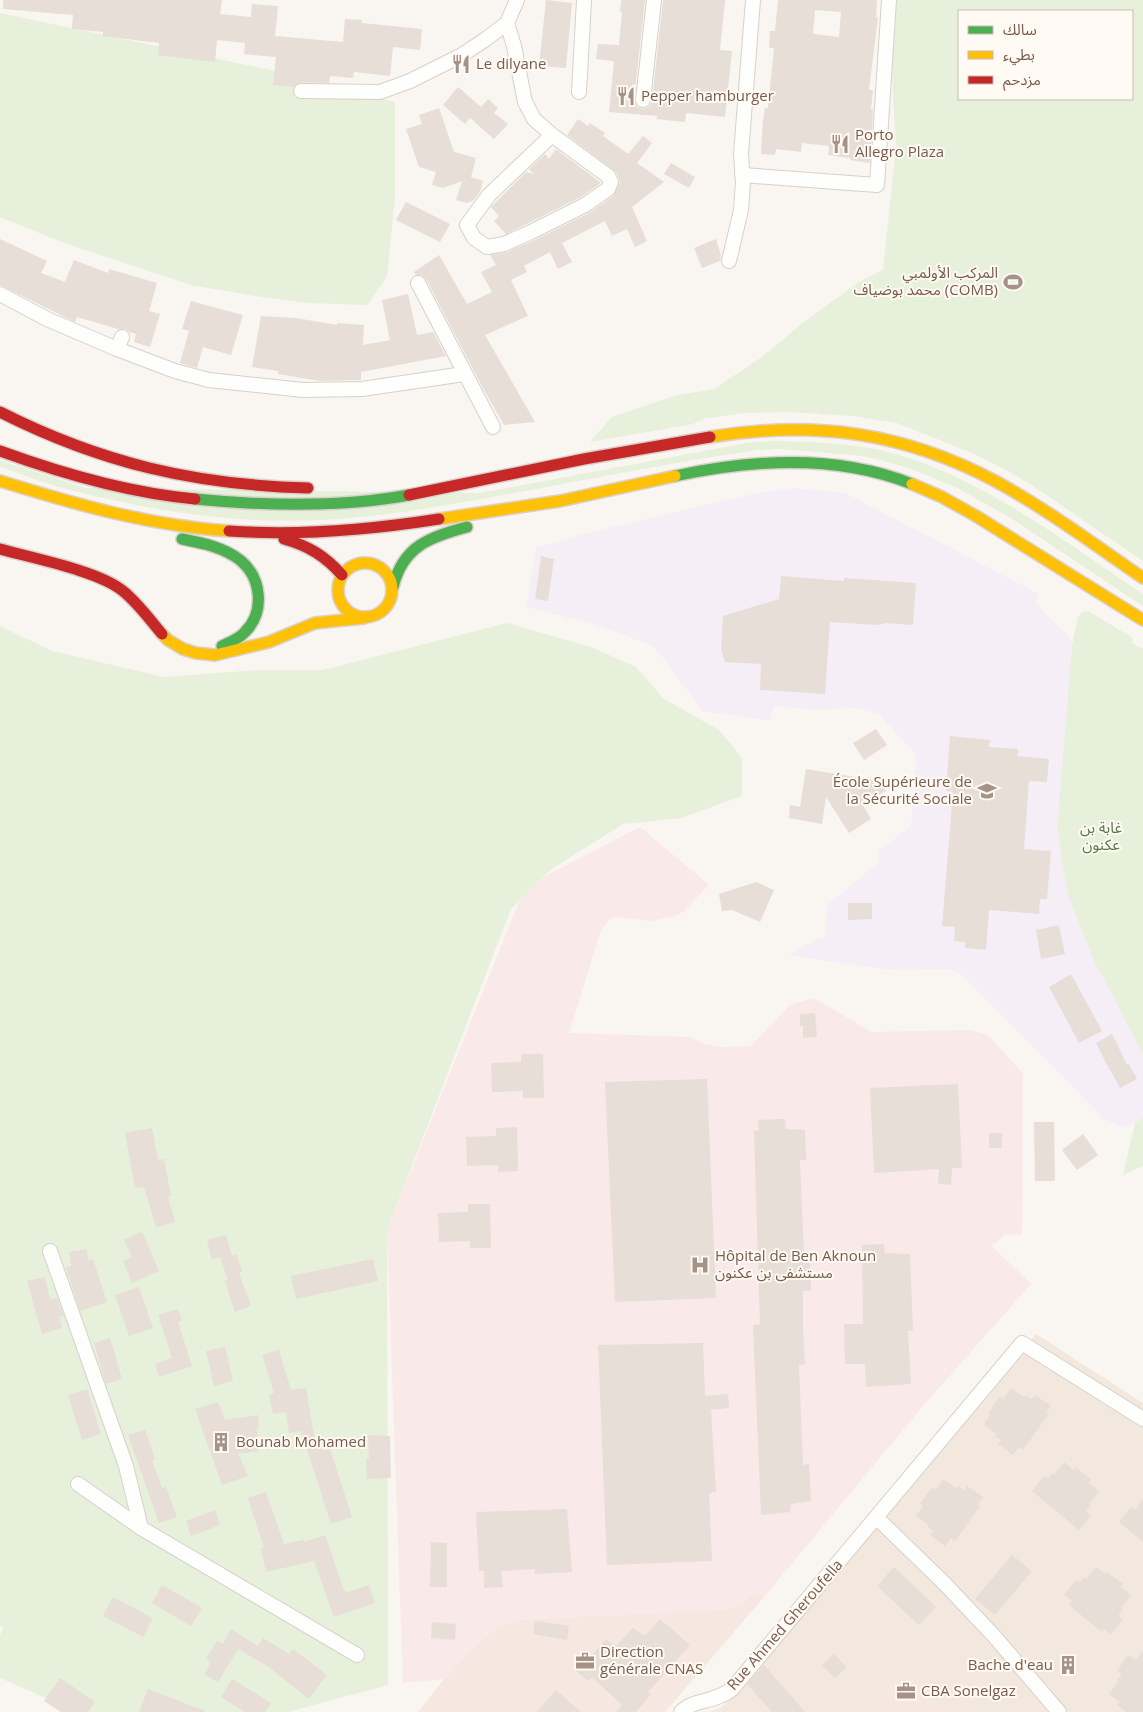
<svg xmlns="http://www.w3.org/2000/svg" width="1143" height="1712" viewBox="0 0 1143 1712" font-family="'Open Sans','Noto Sans Arabic',sans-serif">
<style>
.residential{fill:#f2e8de}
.commercial{fill:#f6e8e1}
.education{fill:#f6eef6}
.medical{fill:#fae9e9}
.green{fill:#e7f0db;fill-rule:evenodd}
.building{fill:#e6ded7;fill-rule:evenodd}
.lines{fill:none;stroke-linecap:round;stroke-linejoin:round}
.street-casing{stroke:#d7d1cb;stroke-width:16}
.fast-casing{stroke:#dad1cc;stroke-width:14}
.slow-casing{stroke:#dad1cc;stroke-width:14}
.jam-casing{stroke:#dad1cc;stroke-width:14}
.street{stroke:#fefefd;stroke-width:14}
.fast{stroke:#4caf50;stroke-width:11}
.slow{stroke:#ffc107;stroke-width:11}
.jam{stroke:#c62828;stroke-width:11}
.labels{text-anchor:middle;stroke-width:4;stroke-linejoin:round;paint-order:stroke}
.poi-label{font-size:15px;fill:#7a5c4d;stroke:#fffaf3;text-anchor:start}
.park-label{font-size:15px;fill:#537a41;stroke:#fffaf3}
.street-label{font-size:15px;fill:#7a5c4d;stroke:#fffaf3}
</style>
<rect width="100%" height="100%" fill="#f9f5f0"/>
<polygon class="residential" points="1036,1334 1143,1403 1143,1712 943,1712 909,1670 861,1712 709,1712 720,1708 732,1698"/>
<g class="commercial">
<polygon points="755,1591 764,1597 665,1712 418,1712 444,1679 477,1644 494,1629 507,1623 515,1620 741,1605"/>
<polygon points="909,1670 943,1712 861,1712"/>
</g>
<polygon class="education" points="794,488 845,493 1039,594 1035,602 1071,640 1072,646 1057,828 1067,892 1093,959 1143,1054 1143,1118 1135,1123 1129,1126 1119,1126 1103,1118 960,973 952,970 881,969 789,955 818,938 825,938 827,905 879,862 878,850 911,827 916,755 880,715 857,708 812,710 774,706 770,721 703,711 655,647 601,626 526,607 536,548 576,536 712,503 764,492"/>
<polygon class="medical" points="640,827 709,885 683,912 675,916 651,921 614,917 608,921 601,930 569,1033 690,1037 705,1044 722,1047 751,1046 790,1005 814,998 871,1032 969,1030 982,1033 989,1036 1023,1074 1022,1234 1005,1235 992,1246 1031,1284 922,1407 764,1597 755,1591 741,1605 727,1610 514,1620 494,1629 485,1636 444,1679 403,1683 387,1230 525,887"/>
<g class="green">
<path d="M892 0H1143V561L1030 484 1006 470 972 453 897 423 852 416 788 412 743 413 703 419 693 424 590 442 612 417 674 396 714 389 762 357 804 322 859 282 883 270 896 147 889 14ZM959 11H1132V99H959Z"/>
<polygon points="0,13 285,73 395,102 395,198 387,276 368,305 309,303 261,297 191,285 64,243 0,217"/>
<path d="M775 441C815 442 857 443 896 454 987 481 1065 542 1143 594V606L1009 517 957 488 919 472 895 464 863 456 782 449 758 450C672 462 587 480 503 495 448 505 393 515 338 519 247 526 154 512 66 489 44 483 22 474 0 467V460L85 488 480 493 747 443Z"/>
<polygon points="1088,611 1133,638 1132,643 1143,649 1143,1054 1093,959 1067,892 1057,828 1072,646 1078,617 1082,612"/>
<polygon points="507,623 591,647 636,667 664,699 719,730 742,758 742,796 681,818 623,824 550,870 511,909 387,1230 388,1685 288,1712 78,1712 0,1678 0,1635 4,1627 0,1625 0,626 52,651 164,677 259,670 323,670"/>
<polygon points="1143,1118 1143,1166 1123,1175 1135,1123"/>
</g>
<g class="building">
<polygon points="3,0 222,0 220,14 251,17 252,4 278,6 275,36 343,42 345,19 362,20 362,23 422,29 420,50 393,47 390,76 354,72 353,78 330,76 329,83 301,82 293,87 273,85 276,57 244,54 245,43 217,40 215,62 158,55 159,43 103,36 103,32 72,29 73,15 3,9"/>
<polygon points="546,0 572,3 566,68 539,66"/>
<polygon points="621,0 645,0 634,99 637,107 643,109 650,106 652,101 663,0 725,0 720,50 732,51 725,117 686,113 685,122 656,119 658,116 609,112 614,61 596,59 598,44 619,45 622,12 620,12"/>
<path d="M778 0H877L876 17H878L869 90H873L871 109H873L870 163 850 160V158L828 155 829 146 802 143 801 152 776 149 775 155 761 154 763 121 765 108H768L774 48H769L770 31H775ZM815 10 841 12 839 37 813 34Z"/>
<polygon points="458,87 481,107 488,99 498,108 494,113 508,124 494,139 470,118 465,124 443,105"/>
<polygon points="439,108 454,152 476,158 471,177 483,181 480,192 474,200 467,203 456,200 462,181 443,188 432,185 436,172 419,167 406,129 422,124 419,115"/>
<polygon points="578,119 588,126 590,123 605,133 603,136 628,154 643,136 652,143 637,163 664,182 632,207 647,241 635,247 627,229 612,236 605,221 562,243 572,262 558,269 550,252 524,266 527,272 511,280 528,316 485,335 535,422 504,425 484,390 426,279 422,275 416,275 414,272 439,255 467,304 492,292 481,272 496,265 490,255 507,252 535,240 589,213 613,196 620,182 616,172 567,135"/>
<polygon points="556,149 601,183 581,197 506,234 494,221 499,216 491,207 526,172 534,174 529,169 545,154 549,159"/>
<polygon points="671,163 695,177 689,188 664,174"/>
<polygon points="406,202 450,224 440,242 396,220"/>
<polygon points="0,239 47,261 41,273 65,282 74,260 108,273 109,269 157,283 149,311 160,314 150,347 134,342 136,334 129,332 126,329 118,329 77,317 75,322 0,285"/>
<polygon points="716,239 721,255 720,261 702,268 694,248"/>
<polygon points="408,294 417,335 433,332 446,356 361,372 361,380 320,381 278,374 278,371 252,367 261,316 296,318 337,325 337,323 364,325 363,345 390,340 382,300"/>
<polygon points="191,301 243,315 231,355 203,347 197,368 180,363 189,331 182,329"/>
<polygon points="541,556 554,559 548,601 535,599"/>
<polygon points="781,576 844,581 844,578 916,583 913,625 885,623 878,625 830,622 825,694 760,690 761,664 725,662 721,649 723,616 779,599"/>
<polygon points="876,729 887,745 864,760 853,743"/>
<polygon points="950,736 990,740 989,747 1018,749 1018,756 1049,759 1047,782 1029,781 1024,849 1051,851 1047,899 1040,899 1039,914 989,910 986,950 965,948 965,942 954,941 955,927 942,926 953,792 946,791"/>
<polygon points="806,769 880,781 886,791 862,804 871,819 849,833 826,797 822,824 789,818 790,805 800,807"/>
<polygon points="756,882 774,890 760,922 732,910 722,911 719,894"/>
<polygon points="848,903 872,903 872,919 848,920"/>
<polygon points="1059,925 1065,954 1041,959 1036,930"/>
<polygon points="1071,974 1102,1031 1079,1043 1049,987"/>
<polygon points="815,1013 817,1037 803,1038 803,1026 800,1026 800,1014"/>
<polygon points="1112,1034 1127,1065 1129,1064 1137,1079 1120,1088 1111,1071 1110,1071 1096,1043"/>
<polygon points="521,1054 543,1054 544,1098 523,1098 523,1091 492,1092 491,1063 521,1062"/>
<polygon points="707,1079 716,1298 615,1302 605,1082"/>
<polygon points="958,1084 962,1168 952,1168 951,1185 938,1184 939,1169 874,1173 870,1088"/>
<polygon points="785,1119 786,1129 805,1130 806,1160 800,1160 804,1258 810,1257 811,1291 803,1291 803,1329 805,1364 799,1365 803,1465 809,1464 811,1501 791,1504 790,1512 761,1515 753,1325 760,1324 754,1131 759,1130 758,1120"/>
<polygon points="1034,1122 1054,1122 1055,1181 1035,1181"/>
<polygon points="517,1127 518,1171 498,1172 498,1165 467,1166 466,1137 496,1136 496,1128"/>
<polygon points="152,1128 158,1160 164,1159 171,1196 168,1197 175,1222 156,1227 144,1187 135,1188 125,1133"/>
<rect x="989" y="1133" width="13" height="15"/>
<polygon points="1083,1134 1098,1155 1077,1170 1062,1150"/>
<polygon points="468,1204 490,1204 491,1248 470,1248 470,1241 439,1242 438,1213 468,1212"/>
<polygon points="142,1232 159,1271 132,1283 123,1261 132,1257 124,1240"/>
<polygon points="226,1235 232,1256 236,1254 242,1271 239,1273 251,1306 235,1312 225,1281 228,1280 220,1257 212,1260 207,1240"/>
<polygon points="884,1244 885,1253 910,1254 913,1331 908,1331 911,1384 866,1387 865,1364 845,1364 844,1324 863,1324 862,1245"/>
<polygon points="87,1249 88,1260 93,1259 107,1302 80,1311 66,1267 71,1266 69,1252"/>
<polygon points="373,1259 378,1281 296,1299 291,1276"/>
<polygon points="45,1277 50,1300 57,1298 64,1316 59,1317 62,1328 42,1334 27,1281"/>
<polygon points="139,1287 153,1328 129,1336 115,1295"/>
<polygon points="178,1309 182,1321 178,1322 192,1366 159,1377 155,1364 172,1358 158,1315"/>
<polygon points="110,1338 122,1379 106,1384 94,1343"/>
<polygon points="703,1343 705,1396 728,1394 729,1408 711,1410 716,1492 709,1493 712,1561 607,1565 598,1345"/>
<polygon points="225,1347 233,1381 214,1386 206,1351"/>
<polygon points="279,1350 291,1390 306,1388 315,1442 320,1440 323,1451 330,1449 352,1517 331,1524 301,1431 289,1433 286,1412 273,1414 269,1394 274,1393 262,1355"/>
<polygon points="1011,1388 1024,1397 1026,1395 1031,1399 1035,1395 1051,1406 1046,1413 1048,1415 1023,1450 1019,1447 1013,1455 998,1444 1001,1440 995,1436 997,1434 984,1425 990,1415 988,1413 1000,1396 1003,1399"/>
<polygon points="87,1389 101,1434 82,1440 68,1395"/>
<polygon points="218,1402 225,1420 258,1415 259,1427 257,1428 258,1452 238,1453 248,1476 222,1485 195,1409"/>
<polygon points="145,1430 155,1459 152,1460 162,1488 166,1487 177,1517 159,1523 128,1435"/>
<polygon points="368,1435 390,1436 391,1478 367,1479 366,1459 369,1459"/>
<polygon points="1064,1462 1073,1470 1075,1467 1091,1480 1089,1483 1099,1491 1089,1504 1091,1506 1086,1511 1091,1515 1079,1530 1032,1491 1044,1476 1048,1479 1052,1473 1054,1475"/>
<polygon points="943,1479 956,1488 958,1486 964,1491 967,1486 983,1497 978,1504 980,1506 955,1541 951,1538 945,1546 930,1535 933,1531 928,1527 929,1525 916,1516 923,1506 920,1504 932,1487 936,1490"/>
<polygon points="266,1492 284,1544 304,1540 304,1542 325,1535 345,1593 369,1585 375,1603 334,1617 314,1561 266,1572 261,1549 264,1548 248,1498"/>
<polygon points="1143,1499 1143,1542 1119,1522 1131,1507 1135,1510"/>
<polygon points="567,1509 572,1572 535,1574 535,1569 501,1571 503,1587 484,1588 484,1571 479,1571 476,1512"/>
<polygon points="215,1510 220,1525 191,1536 186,1521"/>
<polygon points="431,1542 447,1543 447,1587 430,1587"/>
<polygon points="1012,1555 1032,1571 995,1615 975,1599"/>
<polygon points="894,1567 936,1607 919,1625 877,1586"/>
<polygon points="1096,1567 1105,1574 1107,1572 1123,1584 1121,1587 1131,1595 1121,1608 1123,1610 1118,1616 1123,1619 1111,1635 1104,1629 1102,1632 1069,1605 1072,1601 1064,1595 1076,1580 1080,1583 1084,1577 1086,1579"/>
<polygon points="162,1585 202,1608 191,1626 152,1603"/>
<polygon points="113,1597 153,1618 143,1637 103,1616"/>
<polygon points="660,1619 690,1645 648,1692 651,1694 636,1712 616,1712 622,1705 592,1677 588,1681 574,1669 586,1657 589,1659 606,1639 615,1647 633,1628 645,1636"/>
<polygon points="535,1621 569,1626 567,1640 533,1634"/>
<polygon points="432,1622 456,1624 455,1640 431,1638"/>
<polygon points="231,1629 258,1646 263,1638 289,1654 293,1649 327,1675 309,1699 267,1666 238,1649 218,1682 204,1674 211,1662 206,1659 217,1641 223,1644"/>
<polygon points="1143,1651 1143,1712 1126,1712 1117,1705 1120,1702 1109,1694 1119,1681 1117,1680 1122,1674 1117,1671 1128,1655 1136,1660"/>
<polygon points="834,1654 847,1667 835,1678 822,1665"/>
<polygon points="764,1665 805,1712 772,1712 747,1684"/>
<polygon points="60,1678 95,1702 88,1712 61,1712 44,1701"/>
<polygon points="232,1679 271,1703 265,1712 245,1712 221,1697"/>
<polygon points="148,1689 205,1711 205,1712 139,1712"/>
<polygon points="556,1690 581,1712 537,1712"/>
</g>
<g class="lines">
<g class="street-casing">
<g id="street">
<polyline points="517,0 507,23 514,46 525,102 534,119 552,135 608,176 611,182 608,189 585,205 531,232 504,244 487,247 474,238 467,225 489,195 552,135"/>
<polyline points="301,91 380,92 410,81 462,55 486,39 507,23"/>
<polyline points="579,92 584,0"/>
<polyline points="643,100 654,0"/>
<polyline points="742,175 877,185 889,0"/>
<polyline points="729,261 741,210 743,182 741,154 753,0"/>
<polyline points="418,283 493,427"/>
<polyline points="0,294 47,319 117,349 175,371 209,380 303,390 362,389 464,374"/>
<polyline points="117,349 122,337"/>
<polyline points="50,1251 126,1466 141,1528"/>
<polyline points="78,1484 141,1528 357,1655"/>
<polyline points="877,1518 945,1584 994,1636 1059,1712"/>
<path d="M681 1712C693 1699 715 1703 732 1689L1022 1343 1143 1419"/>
</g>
</g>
<g class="fast-casing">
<g id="fast">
<path d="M675 476C753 459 837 454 912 484"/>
<path d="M195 499C266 506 339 508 409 495"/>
<path d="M182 539C202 543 223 547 240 560 262 578 265 612 245 632 239 639 230 642 222 646"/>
<path d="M393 587C403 546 430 537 467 527"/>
</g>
</g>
<g class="slow-casing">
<g id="slow">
<path d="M710 437C814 420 904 432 997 482 1048 510 1095 545 1143 578"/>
<path d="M0 481C74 504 151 526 229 531"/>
<polyline points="912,484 942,497 976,516 1143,620"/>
<polyline points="439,519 560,501 675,476"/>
<circle cx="365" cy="590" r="27"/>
<polyline points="162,634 168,640 183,649 196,653 215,655 269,642 315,623 364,618"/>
</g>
</g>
<g class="jam-casing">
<g id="jam">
<path d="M0 412C101 463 195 485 308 488"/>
<path d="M0 451C63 474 128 493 195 499"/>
<polyline points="409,495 584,459 710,437"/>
<path d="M229 531C300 536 369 530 439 519"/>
<path d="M284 539C309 546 325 556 342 575"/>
<path d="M0 549C32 558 99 571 123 591 138 603 150 620 162 634"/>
</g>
</g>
<use href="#street" class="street"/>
<use href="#fast" class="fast"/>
<use href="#slow" class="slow"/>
<use href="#jam" class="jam"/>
</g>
<defs>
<g id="restaurant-bare" transform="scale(1.5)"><path d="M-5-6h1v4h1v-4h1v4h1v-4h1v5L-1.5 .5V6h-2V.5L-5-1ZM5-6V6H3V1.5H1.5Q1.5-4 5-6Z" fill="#a69286" stroke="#fffaf3" stroke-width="2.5" paint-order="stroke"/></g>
<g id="stadium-bare" transform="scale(1.5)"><path d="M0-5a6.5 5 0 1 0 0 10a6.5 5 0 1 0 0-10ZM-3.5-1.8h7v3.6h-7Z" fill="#a69286" stroke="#fffaf3" stroke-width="2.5" paint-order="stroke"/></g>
<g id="university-bare" transform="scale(1.5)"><path d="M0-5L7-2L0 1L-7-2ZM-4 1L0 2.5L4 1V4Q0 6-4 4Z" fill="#a69286" stroke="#fffaf3" stroke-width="2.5" paint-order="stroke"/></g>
<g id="hospital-bare" transform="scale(1.5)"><path d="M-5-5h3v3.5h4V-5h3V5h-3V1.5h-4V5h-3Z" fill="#a69286" stroke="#fffaf3" stroke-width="2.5" paint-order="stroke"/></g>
<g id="building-bare" transform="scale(1.5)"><path d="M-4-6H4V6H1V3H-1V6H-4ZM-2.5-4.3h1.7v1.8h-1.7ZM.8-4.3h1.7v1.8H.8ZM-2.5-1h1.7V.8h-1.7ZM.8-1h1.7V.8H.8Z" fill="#a69286" stroke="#fffaf3" stroke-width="2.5" paint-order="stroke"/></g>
<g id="office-bare" transform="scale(1.5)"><path d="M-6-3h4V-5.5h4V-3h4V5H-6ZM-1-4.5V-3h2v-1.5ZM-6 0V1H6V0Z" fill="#a69286" stroke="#fffaf3" stroke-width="2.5" paint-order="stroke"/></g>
</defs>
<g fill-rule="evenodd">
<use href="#restaurant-bare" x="461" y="64"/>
<use href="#restaurant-bare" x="626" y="96"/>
<use href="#restaurant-bare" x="840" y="144"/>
<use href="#stadium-bare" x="1013" y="282"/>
<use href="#university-bare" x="987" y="791"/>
<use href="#hospital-bare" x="700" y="1265"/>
<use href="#building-bare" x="221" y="1442"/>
<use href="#office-bare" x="585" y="1661"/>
<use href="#building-bare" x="1068" y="1665"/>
<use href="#office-bare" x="906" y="1691"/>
</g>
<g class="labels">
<g class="poi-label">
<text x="476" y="69">Le dilyane</text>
<text x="641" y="101">Pepper hamburger</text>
<text x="855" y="140">Porto<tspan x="855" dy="17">Allegro Plaza</tspan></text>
<text x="998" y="278" text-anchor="end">المركب الأولمبي<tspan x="998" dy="17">محمد بوضياف (COMB)</tspan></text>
<text x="972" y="787" text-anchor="end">École Supérieure de<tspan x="972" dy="17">la Sécurité Sociale</tspan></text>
<text x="715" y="1261">Hôpital de Ben Aknoun<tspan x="715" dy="17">مستشفى بن عكنون</tspan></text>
<text x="236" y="1447">Bounab Mohamed</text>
<text x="600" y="1657">Direction<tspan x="600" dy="17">générale CNAS</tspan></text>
<text x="1053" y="1670" text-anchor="end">Bache d'eau</text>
<text x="921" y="1696">CBA Sonelgaz</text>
</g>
<g class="park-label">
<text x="1101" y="833">غابة بن<tspan x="1101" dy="17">عكنون</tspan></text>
</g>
<g class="street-label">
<text transform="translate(785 1625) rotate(-49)" y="5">Rue Ahmed Gheroufella</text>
</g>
</g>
<rect x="958" y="10" width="175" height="90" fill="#fffaf3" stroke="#cabbb1"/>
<rect x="968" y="26" width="25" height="8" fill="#4caf50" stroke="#cabbb1"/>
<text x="1003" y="35" font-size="15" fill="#7a5c4d">سالك</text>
<rect x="968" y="51" width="25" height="8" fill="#ffc107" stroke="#cabbb1"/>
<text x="1003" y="60" font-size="15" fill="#7a5c4d">بطيء</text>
<rect x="968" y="76" width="25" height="8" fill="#c62828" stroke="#cabbb1"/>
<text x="1003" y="85" font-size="15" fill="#7a5c4d">مزدحم</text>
</svg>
